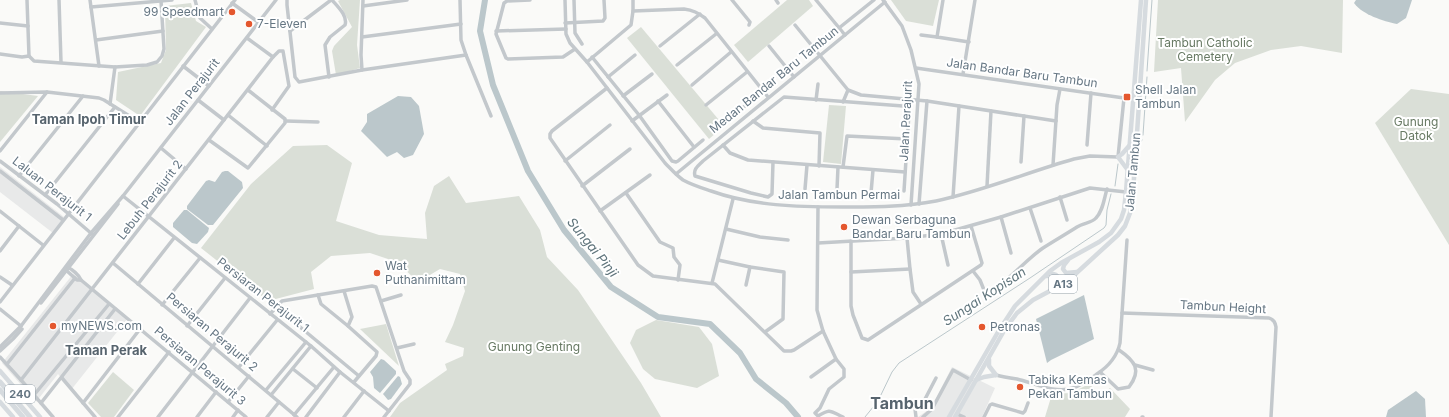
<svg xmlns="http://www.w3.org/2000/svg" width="1449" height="417" viewBox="0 0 1449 417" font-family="Inter,sans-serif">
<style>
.built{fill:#e8e9e9}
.green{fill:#dadfd7}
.water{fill:#bbc7cb}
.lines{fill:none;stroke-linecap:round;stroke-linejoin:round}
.stream{stroke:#bbc7cb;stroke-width:1}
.river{stroke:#bbc7cb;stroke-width:6}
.minor{stroke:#c3c8cc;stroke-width:3.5}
.major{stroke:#d6dbdf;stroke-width:4.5}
.highway{stroke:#d6dbdf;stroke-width:5}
.poi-dot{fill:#e4572e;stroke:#fff;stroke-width:1.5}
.labels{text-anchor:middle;stroke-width:4;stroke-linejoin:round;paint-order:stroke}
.shield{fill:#fff;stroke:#939fa8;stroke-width:1}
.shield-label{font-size:11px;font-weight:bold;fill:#657683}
.poi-label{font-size:12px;fill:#657683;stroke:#fff;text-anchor:start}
.park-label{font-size:12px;fill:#687a64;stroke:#fff}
.street-label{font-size:12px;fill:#657683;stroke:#fff}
.neighbourhood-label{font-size:13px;font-weight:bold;fill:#57646e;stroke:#fff}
.water-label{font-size:13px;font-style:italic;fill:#60757c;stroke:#fff}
.district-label{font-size:16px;font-weight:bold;fill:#57646e;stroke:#fff}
</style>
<rect width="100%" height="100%" fill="#fafaf8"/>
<g class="built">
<polygon points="0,167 64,217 53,233 0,192"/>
<polygon points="73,274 128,318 71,390 58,374 36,402 2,363"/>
<polygon points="952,367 995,388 982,417 918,417 931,408"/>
</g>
<g class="green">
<polygon points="340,0 360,0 357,45 360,68 336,75 332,51 334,46 352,27 338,1"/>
<polygon points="787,0 809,0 813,6 748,62 734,45"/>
<polygon points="891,0 939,0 933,26 906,21"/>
<polygon points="1158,0 1343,0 1342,53 1301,46 1271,50 1235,63 1215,80 1185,122 1181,68 1154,72"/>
<polygon points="191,3 196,21 206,27 140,116 116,100 118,72 161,63 166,50 165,6"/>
<polygon points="641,27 724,126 709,139 627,38"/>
<polygon points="1411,89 1449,94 1449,245 1375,123"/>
<polygon points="0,91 38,96 0,142"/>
<polygon points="829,105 846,106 841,164 823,162"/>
<polygon points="327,145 352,163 336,221 379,235 427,239 425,213 434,186 449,176 466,203 519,196 540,230 547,257 578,290 641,383 661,417 390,417 400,403 447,370 445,364 463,356 464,348 445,342 453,325 465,291 460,274 440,269 418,282 397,262 370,253 331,256 311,272 314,289 268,301 201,248 251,184 293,146"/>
<polygon points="656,320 699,327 712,344 719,376 697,388 655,379 643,369 630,343 636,330"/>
<polygon points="386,324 399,366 360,329"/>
<polygon points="113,372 134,390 114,417 101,417 88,403"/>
<polygon points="1089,384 1101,395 1110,388 1130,409 1125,417 1045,417 1052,394 1071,393"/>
</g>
<g class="water">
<path d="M1356 0H1412L1406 18 1397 24C1383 21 1363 15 1354 3Z"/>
<polygon points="398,96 411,97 419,106 424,134 413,155 404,158 397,152 387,157 361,131 367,122 367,114"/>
<polygon points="225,171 228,171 242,182 243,188 213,225 208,225 187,209 187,206 206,181 209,180 215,182 222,172"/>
<polygon points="184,210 187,210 209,228 208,232 197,244 192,243 173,227 173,223"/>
<polygon points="1084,295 1094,339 1051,360 1047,363 1036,319"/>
<polygon points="381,359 384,360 396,371 396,374 380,393 374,388 373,377 370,372"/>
<polygon points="398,376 400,377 402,384 391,399 388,400 383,394"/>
<polygon points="1416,391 1425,399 1426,417 1386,417 1388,410"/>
</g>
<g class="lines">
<g class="stream">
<polyline points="1147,71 1152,0"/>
<polyline points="1143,135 1147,77"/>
<polyline points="1139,145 1142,140"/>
<polyline points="1115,186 1118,164"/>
<polyline points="865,417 878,401 892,372 899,363 1030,278 1104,228 1106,225 1107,210 1111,194"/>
</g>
<polyline class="river" points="485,0 480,31 493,85 528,171 564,230 611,287 658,317 710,324 740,353 756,379 786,403 798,417"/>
<g class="minor">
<polyline points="27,0 29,56"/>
<polyline points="59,0 61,62"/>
<polyline points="90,0 99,66"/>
<polyline points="195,0 200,18 212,29"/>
<polyline points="287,0 287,5 295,77 299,82 362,70 466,55"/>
<polyline points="460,0 461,40 466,55 491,116"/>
<polyline points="530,0 507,1 504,3 496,34 506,58 508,59 563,57 575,49"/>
<path d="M565 0 566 34 570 43 587 62 665 163C671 169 676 175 683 180 692 185 702 188 711 191 753 206 798 207 842 207 873 207 905 207 936 201 983 191 1028 172 1074 159L1090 156 1118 157"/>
<polyline points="574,0 575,33 582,44"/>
<polyline points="732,0 750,22 749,25"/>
<polyline points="776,0 778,3"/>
<polyline points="816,0 845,35"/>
<polyline points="883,0 902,26 911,50 919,84 911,205"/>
<polyline points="943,0 937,37 969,42"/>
<polyline points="232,3 258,22"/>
<polyline points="363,6 407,0"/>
<polyline points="91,7 172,0"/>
<path d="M633 11 684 9C693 10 698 13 705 18L768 97"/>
<polyline points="0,23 28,26"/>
<polyline points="565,23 603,21 605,18 604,0"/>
<polyline points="795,25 848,90 861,95 927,101 1056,121"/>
<polyline points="839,28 874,0"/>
<polyline points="290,31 331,0"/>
<polyline points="496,31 566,29"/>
<polyline points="921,35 937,37"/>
<polyline points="362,37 461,24"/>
<polyline points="96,40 163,31"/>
<polyline points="660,46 700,14"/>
<polyline points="769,46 794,77"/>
<polyline points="0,54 22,57 29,56 34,61 115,67 147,65 157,62 162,56 164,49 161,1"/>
<polyline points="592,57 639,115 672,161 676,162 678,161 703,140"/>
<polyline points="587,62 631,25 633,11 633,0"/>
<polyline points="677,65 716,34"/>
<polyline points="183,66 209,86"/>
<polyline points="916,68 1124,98 1118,157"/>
<polyline points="362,70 361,55 363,0"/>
<polyline points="963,74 975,0"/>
<path d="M329 77 325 45 330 37 345 25C348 16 338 7 332 0"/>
<polyline points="608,77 635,55"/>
<polyline points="692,85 731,52"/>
<polyline points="607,88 552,131 550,134 550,138 638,265 653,276 715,284 784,351 791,351 794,350 823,331"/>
<polyline points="0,93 47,92 99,98 104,100 139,122"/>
<polyline points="623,96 652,74"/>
<polyline points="198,100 224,120"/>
<polyline points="816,100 818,84"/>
<polyline points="658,101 694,147"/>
<polyline points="843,102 848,90"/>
<polyline points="110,104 115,67"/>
<polyline points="706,105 747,72"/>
<polyline points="272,110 289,86 283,51 279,51 273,57"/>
<polyline points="228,115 267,146"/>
<polyline points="286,121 318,122"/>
<polyline points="632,121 667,95"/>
<polyline points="753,121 763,128 820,133 819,166"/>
<polyline points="723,123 763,92"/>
<polyline points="209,140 248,168 285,123 285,119 248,90"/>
<polyline points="723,145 730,153 748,160 905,172"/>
<polyline points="1087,145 1091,93"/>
<polyline points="161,148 186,169"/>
<polyline points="0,151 47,92"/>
<polyline points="0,161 57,204 92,234"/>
<polyline points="565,161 610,125"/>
<path d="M773 162 772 194 768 197 751 193 695 176C693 169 698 166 703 161L784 97 903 106 906 107 909 113 904 191"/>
<polyline points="1021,162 1024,116"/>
<polyline points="1053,165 1057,105 1060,89"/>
<polyline points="843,167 847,136 907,139"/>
<polyline points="0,171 63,220"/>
<polyline points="676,174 885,2"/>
<polyline points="19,176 83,96"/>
<polyline points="582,186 630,149"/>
<polyline points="987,186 991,111"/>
<polyline points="805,189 807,165"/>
<polyline points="837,189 838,167"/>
<polyline points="626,193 660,242 673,248 674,257 680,265 678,280"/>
<polyline points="871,193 873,170"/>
<polyline points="45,195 115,107"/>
<polyline points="123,196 311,346 340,372 389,411"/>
<polyline points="953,197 959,106"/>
<polyline points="1060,197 1067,220"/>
<polyline points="919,204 927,101"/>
<path d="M818 207 817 310 823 331 836 359 844 369V377L829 389 820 408 815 413 818 416C831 408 830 411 843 417"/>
<polyline points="1030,208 1041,241"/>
<polyline points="0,211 43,245"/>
<polyline points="600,211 650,175"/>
<polyline points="1001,217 1011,253"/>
<polyline points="726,229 760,237 788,240"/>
<polyline points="941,234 948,265"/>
<polyline points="907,238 910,269 913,292 921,304"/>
<polyline points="851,241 851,306 853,315 862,338 868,340 981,265 982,263 971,226"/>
<polyline points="818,243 907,238 941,234 1001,217 1090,188 1126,192"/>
<polyline points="0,251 19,226"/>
<polyline points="718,260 750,267 784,272 783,319 765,332"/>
<polyline points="113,263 297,417"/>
<path d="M67 267C72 269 79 275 81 280"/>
<polyline points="67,271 77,280 81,280 246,417"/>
<path d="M973 271 980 280 984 290 987 292C1009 282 1024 261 1043 248 1054 241 1066 234 1077 227 1083 223 1092 223 1096 218 1103 211 1104 199 1107 189"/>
<polyline points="851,272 910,269"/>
<polyline points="0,277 12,285"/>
<polyline points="712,283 733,199"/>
<polyline points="138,284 174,238"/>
<polyline points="746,285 750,267"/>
<polyline points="344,291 352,317 348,326"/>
<polyline points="318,295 321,304 348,326 377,352 376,356 354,382"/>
<polyline points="381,301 401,295"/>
<polyline points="0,302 235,0"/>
<polyline points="41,303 118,204"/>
<polyline points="162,305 200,258"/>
<polyline points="276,307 359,376"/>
<polyline points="0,309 21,326"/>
<path d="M1122 313 1269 318C1274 320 1275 322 1276 327L1271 417"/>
<polyline points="270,314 282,301 372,286 376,287 404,371 410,380 410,384 384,417"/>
<polyline points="187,326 225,278"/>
<polyline points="0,347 21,326 91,233 123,196 276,0"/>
<polyline points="397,348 414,344"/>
<polyline points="0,351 13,339 22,329"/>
<polyline points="0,357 21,380 53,417"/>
<polyline points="7,364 75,278"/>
<polyline points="1135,365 1153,370"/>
<polyline points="239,367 278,319"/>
<polyline points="293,369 317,388"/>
<path d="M1100 372 1118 389 1129 387C1142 370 1135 361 1119 350"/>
<path d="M996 375C1003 377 1010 378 1017 379 1034 383 1055 394 1073 388 1082 385 1090 379 1097 374 1109 366 1117 357 1120 343L1127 240"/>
<polyline points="811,377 836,359"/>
<polyline points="62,378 95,417"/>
<polyline points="21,380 273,57 247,38"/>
<polyline points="266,390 306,342"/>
<polyline points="34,395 109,304"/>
<polyline points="271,395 311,346"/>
<polyline points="228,402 249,376"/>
<polyline points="41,403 115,309"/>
<polyline points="83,403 140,329"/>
<polyline points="957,414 964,417"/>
<polyline points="294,415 334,367"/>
<polyline points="118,417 169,352"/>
<polyline points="158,417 250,298"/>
<polyline points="197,417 216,392"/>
<polyline points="233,417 238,410"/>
<polyline points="267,417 279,402"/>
<polyline points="306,417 340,372"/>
<polyline points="344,417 364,391"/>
<polyline points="916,417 915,409 924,401 936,378"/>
<polyline points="923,417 932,409 953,370 971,380"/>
<polyline points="984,417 990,405 992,404 1023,413 1025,411 1028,403"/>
<polyline points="1142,417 1143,417"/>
</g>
<g class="major">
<polyline points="1127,169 1118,157 1122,154 1129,146"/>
<polyline points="1068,260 1064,265 1063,269 1066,273 1077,272"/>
<path d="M1047 276C1057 270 1062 279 1055 287"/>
<polyline points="989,359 989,366 996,375"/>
<polyline points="0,371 40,417"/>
<polyline points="976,380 984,377 996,375"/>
<polyline points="0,402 13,417"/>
<polyline points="949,417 998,332 1015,306 1050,271 1061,263 1099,242 1111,233 1121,219 1124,210 1126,192 1141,0"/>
<polyline points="955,417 1005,329 1017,313 1033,300 1063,284 1071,278 1118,235 1125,226 1130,213 1133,193 1146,0"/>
</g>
<g class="highway">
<polyline points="0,382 30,417"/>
<polyline points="0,390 23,417"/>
</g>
</g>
<g class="poi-dot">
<circle cx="232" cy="12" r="4"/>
<circle cx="249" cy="24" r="4"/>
<rect x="1123" y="93" width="8" height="8" rx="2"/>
<circle cx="844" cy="227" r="4"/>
<circle cx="377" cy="273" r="4"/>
<circle cx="53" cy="326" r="4"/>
<circle cx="982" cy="327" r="4"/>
<circle cx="1020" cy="387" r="4"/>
</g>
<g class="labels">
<g class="shield">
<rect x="1049" y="275" width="28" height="18" rx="3"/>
<rect x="5" y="385" width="30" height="18" rx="3"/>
</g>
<g class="shield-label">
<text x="1063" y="288">A13</text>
<text x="20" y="398">240</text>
</g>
<g class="poi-label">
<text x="224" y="16" text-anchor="end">99 Speedmart</text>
<text x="257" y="28">7-Eleven</text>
<text x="1135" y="94">Shell Jalan<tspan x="1135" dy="14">Tambun</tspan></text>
<text x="852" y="224">Dewan Serbaguna<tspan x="852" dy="14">Bandar Baru Tambun</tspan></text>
<text x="385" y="270">Wat<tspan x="385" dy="14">Puthanimittam</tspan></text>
<text x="61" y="330">myNEWS.com</text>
<text x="990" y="331">Petronas</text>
<text x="1028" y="384">Tabika Kemas<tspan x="1028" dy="14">Pekan Tambun</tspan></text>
</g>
<g class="park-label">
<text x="1205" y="47">Tambun Catholic<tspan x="1205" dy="14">Cemetery</tspan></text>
<text x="1416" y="126">Gunung<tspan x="1416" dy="14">Datok</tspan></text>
<text x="534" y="351">Gunung Genting</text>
</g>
<g class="street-label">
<text transform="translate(1022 73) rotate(8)" y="4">Jalan Bandar Baru Tambun</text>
<text transform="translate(774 80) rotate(-39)" y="4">Medan Bandar Baru Tambun</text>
<text transform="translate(192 92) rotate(-52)" y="4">Jalan Perajurit</text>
<text transform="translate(906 121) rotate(-87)" y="4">Jalan Perajurit</text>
<text transform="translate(1133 172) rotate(-85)" y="4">Jalan Tambun</text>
<text transform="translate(52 189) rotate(38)" y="4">Laluan Perajurit 1</text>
<text x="839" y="199">Jalan Tambun Permai</text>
<text transform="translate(150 200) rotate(-52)" y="4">Lebuh Perajurit 2</text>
<text transform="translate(263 295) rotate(38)" y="4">Persiaran Perajurit 1</text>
<text transform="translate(1223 307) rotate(3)" y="4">Tambun Height</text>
<text transform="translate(212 332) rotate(40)" y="4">Persiaran Perajurit 2</text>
<text transform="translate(200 366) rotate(40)" y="4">Persiaran Perajurit 3</text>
</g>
<g class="neighbourhood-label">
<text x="89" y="124">Taman Ipoh Timur</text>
<text x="106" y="355">Taman Perak</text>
</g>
<g class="water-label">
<text transform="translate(593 247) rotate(51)" y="5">Sungai Pinji</text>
<text transform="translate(984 296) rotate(-33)" y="5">Sungai Kopisan</text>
</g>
<g class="district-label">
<text x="902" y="409">Tambun</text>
</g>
</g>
</svg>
